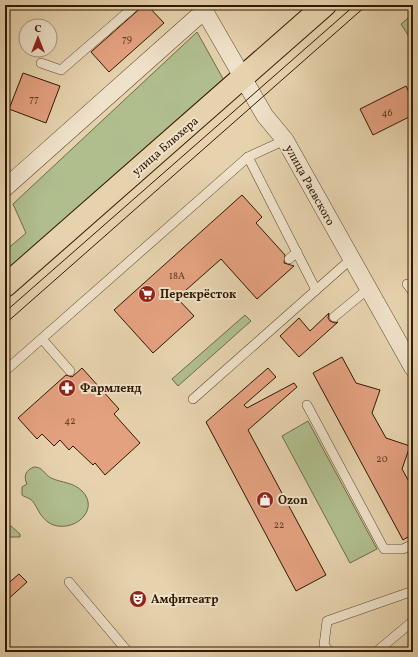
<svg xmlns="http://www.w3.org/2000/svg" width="418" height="657" viewBox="0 0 418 657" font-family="Vollkorn,serif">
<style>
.green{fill:#b0be8e;stroke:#706b47}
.building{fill:#e4a180;stroke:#311800}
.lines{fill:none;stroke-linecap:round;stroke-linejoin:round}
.lane-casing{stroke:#5e472c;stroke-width:10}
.street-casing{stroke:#5e472c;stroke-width:18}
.primary-casing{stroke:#311800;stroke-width:24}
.lane{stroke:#efe2ca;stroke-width:9}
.street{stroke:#efe2ca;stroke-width:17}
.primary{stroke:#e6d3ae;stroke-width:22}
.tram{stroke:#311800;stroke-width:1}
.labels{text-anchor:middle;stroke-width:4;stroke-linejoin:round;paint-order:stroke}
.number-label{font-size:10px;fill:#5e3a20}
.street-label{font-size:12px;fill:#311800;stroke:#efe2ca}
.poi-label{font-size:12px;font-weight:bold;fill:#311800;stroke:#efe2ca;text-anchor:start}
</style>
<rect width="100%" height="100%" fill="#e6d3ae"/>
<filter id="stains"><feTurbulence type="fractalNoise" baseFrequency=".005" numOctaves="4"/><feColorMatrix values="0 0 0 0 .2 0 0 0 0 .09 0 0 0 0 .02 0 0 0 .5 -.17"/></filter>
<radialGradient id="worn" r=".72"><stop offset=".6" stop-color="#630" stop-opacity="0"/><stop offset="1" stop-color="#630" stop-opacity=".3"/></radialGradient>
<g class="green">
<polygon points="413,14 413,43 401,24"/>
<polygon points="197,32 226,84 5,276 5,251 26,233 13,204"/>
<polygon points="245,315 251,321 178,386 172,379"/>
<polygon points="308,421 377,549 350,563 282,436"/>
<path d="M34 467C43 467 44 474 51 478 62 483 73 482 82 491 101 510 73 534 51 524 38 517 37 503 30 499 27 497 24 497 22 495V487L27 484C23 476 26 470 34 467Z"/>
<polygon points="5,526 11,526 20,534 20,537 5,537"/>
</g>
<g class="building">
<polygon points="144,5 147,5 164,23 109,72 91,52"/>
<polygon points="23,73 60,86 46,123 9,109"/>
<polygon points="406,86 413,100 413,115 373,135 360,109"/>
<polygon points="242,195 262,217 256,223 285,255 284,263 294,266 257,299 221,259 177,298 194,316 153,353 114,310"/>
<polygon points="329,313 328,318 330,321 335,323 338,322 299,357 280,336 299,318 310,331"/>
<polygon points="342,357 356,383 380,390 372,413 386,438 410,446 402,469 413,489 413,534 403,540 313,373"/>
<polygon points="82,368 119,409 114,414 140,443 105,475 95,463 93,465 73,446 69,450 60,440 54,446 42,434 37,439 18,418 66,375 72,377"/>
<polygon points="268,368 276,377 244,405 247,408 294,383 297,387 248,430 326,575 296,591 206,422"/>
<polygon points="19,574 27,582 5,602 5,586"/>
</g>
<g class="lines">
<g class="lane-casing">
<g id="lane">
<polyline points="41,63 61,70 136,5"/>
<polyline points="248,157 316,290"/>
<polyline points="289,259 297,252"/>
<polyline points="407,284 413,292"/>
<polyline points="334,317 368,289"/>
<polyline points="42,339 70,371"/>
<polyline points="5,371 248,157 285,140"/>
<polyline points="193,399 351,259"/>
<polyline points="307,405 384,549 403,549 413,544"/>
<polyline points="69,582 128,652"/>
<polyline points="330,652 324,645 327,621 413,591"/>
<polyline points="376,652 413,621"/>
</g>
</g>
<g class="street-casing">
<g id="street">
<polyline points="201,5 265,116 285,140 413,368"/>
<polyline points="5,188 196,18 206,13"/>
</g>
</g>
<g class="primary-casing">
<polyline id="primary" points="5,286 325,5"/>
</g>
<use href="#lane" class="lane"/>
<use href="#street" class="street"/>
<use href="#primary" class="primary"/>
<g class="tram">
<polyline points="5,312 355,5"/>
<polyline points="5,324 367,5"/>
</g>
</g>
<defs>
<g id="supermarket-disc" transform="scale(0.9)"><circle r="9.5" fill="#8f2418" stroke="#efe2ca"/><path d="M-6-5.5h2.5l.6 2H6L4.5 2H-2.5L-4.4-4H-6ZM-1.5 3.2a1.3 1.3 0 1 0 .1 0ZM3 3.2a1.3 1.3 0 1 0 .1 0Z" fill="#fff"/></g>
<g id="pharmacy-disc" transform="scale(0.9)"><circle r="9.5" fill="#8f2418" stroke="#efe2ca"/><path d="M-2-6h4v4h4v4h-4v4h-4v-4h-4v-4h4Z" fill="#fff"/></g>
<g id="shop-disc" transform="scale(0.9)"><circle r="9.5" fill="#8f2418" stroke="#efe2ca"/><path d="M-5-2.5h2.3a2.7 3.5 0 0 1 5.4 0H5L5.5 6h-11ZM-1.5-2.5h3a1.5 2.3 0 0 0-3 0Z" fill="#fff"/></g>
<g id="theatre-disc" transform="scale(0.9)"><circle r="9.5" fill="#8f2418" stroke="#efe2ca"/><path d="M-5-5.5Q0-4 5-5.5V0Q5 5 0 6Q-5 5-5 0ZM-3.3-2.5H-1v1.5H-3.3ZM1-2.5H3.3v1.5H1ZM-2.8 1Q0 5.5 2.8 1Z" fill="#fff"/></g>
</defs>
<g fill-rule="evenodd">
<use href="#supermarket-disc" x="147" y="294"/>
<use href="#pharmacy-disc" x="67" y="388"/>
<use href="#shop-disc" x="265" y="500"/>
<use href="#theatre-disc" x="138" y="599"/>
</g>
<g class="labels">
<g class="number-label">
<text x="127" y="42">79</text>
<text x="34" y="102">77</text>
<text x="387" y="116">46</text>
<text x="177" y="279">18А</text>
<text x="70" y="424">42</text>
<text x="382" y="462">20</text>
<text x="279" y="528">22</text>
</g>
<g class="street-label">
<text transform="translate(165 146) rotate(-41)" y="4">улица Блюхера</text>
<text transform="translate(310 185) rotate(61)" y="4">улица Раевского</text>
</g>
<g class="poi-label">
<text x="160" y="298">Перекрёсток</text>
<text x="80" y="392">Фармленд</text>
<text x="278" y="504">Ozon</text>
<text x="151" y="603">Амфитеатр</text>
</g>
</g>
<rect width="418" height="657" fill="none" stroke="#e6d3ae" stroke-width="20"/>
<rect x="6" y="6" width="406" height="645" fill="none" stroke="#311800" stroke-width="2"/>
<rect x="10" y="10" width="398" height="637" fill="none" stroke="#311800"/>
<g transform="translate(38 38)"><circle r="19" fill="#efe2ca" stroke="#a39179"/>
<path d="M0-3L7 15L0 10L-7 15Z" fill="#8f2418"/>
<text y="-6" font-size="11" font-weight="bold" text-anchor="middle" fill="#311800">С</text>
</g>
<rect width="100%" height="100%" filter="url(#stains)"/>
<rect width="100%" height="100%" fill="url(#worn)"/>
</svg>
